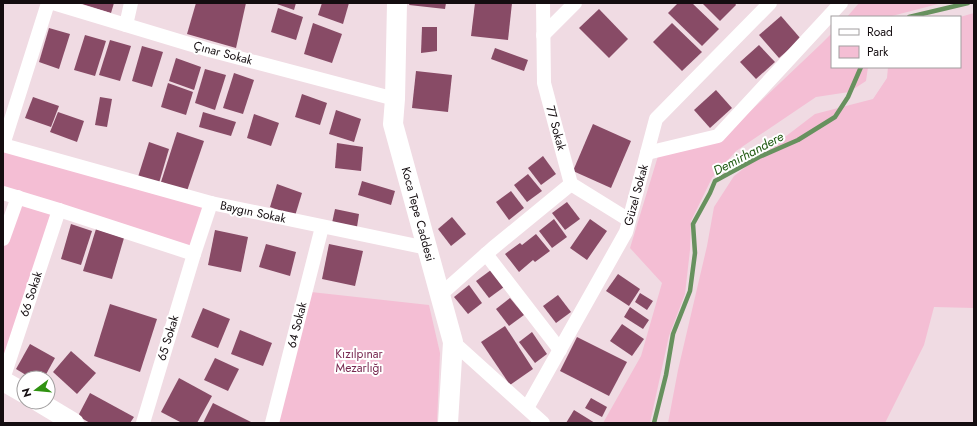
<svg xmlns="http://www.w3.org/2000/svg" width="977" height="426" viewBox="0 0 977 426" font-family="Jost,sans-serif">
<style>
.green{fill:#f4bed4}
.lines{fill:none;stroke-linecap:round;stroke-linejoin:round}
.stream{stroke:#67915e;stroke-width:4.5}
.building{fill:#884b66}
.minor{stroke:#fff;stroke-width:14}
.secondary{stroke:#fff;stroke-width:20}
.labels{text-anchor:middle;stroke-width:4;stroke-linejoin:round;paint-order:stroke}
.street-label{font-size:12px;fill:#140d10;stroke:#fff}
.park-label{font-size:12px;fill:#782951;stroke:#fff}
.water-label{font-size:13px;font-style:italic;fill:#215a12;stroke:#fff}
</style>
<rect width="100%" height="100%" fill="#f0dbe3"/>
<g class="green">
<polygon points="859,3 942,3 888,17 847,17"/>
<polygon points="974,13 974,308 934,307 924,345 885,423 668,423 678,370 707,246 714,207 734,176 815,114 873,99 887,78 888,67 960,67 960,17"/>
<polygon points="832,33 832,67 868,67 866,81 849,92 816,97 736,151 712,178 691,221 690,250 685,294 669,336 650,423 603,423 641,356 662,283 630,248 658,156 719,141 821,44"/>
<polygon points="3,145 211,203 194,254 59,210 3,379 3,239 18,197 3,193"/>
<polygon points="311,292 429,305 440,353 437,423 274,423"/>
</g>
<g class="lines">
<g class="stream">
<polyline points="909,17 968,3"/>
<polyline points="654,423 666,375 673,334 690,291 695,253 693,224 710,193 715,181 759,157 798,140 835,117 848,97 861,67"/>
</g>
</g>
<g class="building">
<polygon points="79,3 114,3 111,13"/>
<polygon points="196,3 246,3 236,48 187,34"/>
<polygon points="274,3 296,3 294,10"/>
<polygon points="322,3 349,3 343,24 318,15"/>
<polygon points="410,3 446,3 445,9 409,5"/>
<polygon points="475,3 512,3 508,40 471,36"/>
<polygon points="678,3 692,3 719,29 702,46 668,13"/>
<polygon points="702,3 735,3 736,5 720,21"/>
<polygon points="278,8 303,17 296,40 271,32"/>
<polygon points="599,9 628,39 609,58 579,28"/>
<polygon points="781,16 801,39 779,58 759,35"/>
<polygon points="313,23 342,34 332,63 304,54"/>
<polygon points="672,23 702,52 682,71 653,42"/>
<polygon points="422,27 437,27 437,51 421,53"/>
<polygon points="49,28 70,34 59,69 39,62"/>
<polygon points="85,35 106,41 95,76 74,70"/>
<polygon points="110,40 131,46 120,81 99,75"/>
<polygon points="759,45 775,62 756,79 740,62"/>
<polygon points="142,46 163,52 152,87 132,81"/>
<polygon points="495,48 528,60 524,71 491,59"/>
<polygon points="176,58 201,67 194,90 169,81"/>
<polygon points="205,69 226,75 215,110 195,103"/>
<polygon points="416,71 452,75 448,112 412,108"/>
<polygon points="234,73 254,80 243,114 223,108"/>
<polygon points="168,83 193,92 186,115 161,107"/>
<polygon points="716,90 732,108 710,128 694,110"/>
<polygon points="302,94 327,103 320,125 295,117"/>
<polygon points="33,97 59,106 51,127 25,118"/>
<polygon points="100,97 112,99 107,127 95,125"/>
<polygon points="336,110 361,119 354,142 329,134"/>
<polygon points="58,112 84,121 77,142 50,132"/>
<polygon points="203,112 236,122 231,136 199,127"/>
<polygon points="254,114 279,123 271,146 247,138"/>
<polygon points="593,124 631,141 611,188 573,171"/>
<polygon points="177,132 204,141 187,191 161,182"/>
<polygon points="149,142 169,149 159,183 138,177"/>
<polygon points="337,143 363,147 361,171 335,168"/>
<polygon points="543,156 556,174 541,185 528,168"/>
<polygon points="528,174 542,191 527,202 514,185"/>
<polygon points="362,181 395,191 391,205 358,195"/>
<polygon points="277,184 302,193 295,216 270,207"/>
<polygon points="511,191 524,208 509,220 496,202"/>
<polygon points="567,202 580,219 565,230 552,213"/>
<polygon points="335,209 359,214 357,227 332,223"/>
<polygon points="452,217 466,234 451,246 438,229"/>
<polygon points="554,219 567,237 552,248 539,231"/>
<polygon points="590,219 607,231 587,260 570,248"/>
<polygon points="71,224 92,231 81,265 61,259"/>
<polygon points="96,229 124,238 112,279 83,271"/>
<polygon points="215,230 248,237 241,272 208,265"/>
<polygon points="536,234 550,251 535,262 533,260 519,272 505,254 520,243 522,245"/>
<polygon points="266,244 296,252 290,276 259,267"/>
<polygon points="329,244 363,251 355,286 322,279"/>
<polygon points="491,270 504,287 489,298 476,281"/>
<polygon points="618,274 640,289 629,306 606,291"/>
<polygon points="469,285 482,303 468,314 454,297"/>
<polygon points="640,293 653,301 647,310 635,302"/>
<polygon points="558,295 571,312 556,323 543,306"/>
<polygon points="510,298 524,315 509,326 496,309"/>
<polygon points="110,304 157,319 140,372 94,356"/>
<polygon points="630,307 649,320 643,329 624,317"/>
<polygon points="203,308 230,319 218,348 191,337"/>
<polygon points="622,324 644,339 632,356 610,341"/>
<polygon points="505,326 533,369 510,385 481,342"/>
<polygon points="240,330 272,343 263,366 231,354"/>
<polygon points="532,332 547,354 535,363 519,342"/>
<polygon points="577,337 627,362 609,396 560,371"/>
<polygon points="30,344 55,358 44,378 31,378 16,369"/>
<polygon points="71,351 96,373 77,394 53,372"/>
<polygon points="215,358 239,369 228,391 204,380"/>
<polygon points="179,378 212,396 197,423 182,423 161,412"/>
<polygon points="90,393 134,417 130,423 90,423 78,416"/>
<polygon points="591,398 607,407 602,417 585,408"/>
<polygon points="213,403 253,423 203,423"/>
<polygon points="574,410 595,423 566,423"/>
</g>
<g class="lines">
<g class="minor">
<polyline points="53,3 209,50 395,99"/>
<polyline points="543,3 544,83 571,184 629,220"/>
<polyline points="126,25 131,3"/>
<polyline points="543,35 575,3"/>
<polyline points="3,145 211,203 427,248"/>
<polyline points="3,145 48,3"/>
<polyline points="647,153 718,136 841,3"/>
<polyline points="3,193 59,210 194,254"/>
<polyline points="3,239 18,197"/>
<polyline points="486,254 560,350"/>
<polyline points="440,295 493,248 571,184"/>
<polyline points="453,342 543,423"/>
<polyline points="3,379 59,210"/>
<polyline points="527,408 626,232 656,119 770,3"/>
<polyline points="143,423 194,254 211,203"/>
<polyline points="272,423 322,227"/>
</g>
<g class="secondary">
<polyline points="397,3 395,99 393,124 453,342 448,423"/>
<polyline points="3,381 24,393"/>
<polyline points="39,402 74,423"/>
</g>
</g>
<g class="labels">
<g class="street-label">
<text transform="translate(223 53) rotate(15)" y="4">Çınar Sokak</text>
<text transform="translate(556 128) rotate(75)" y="4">77 Sokak</text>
<text transform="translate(636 195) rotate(-75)" y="4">Güzel Sokak</text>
<text transform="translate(253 212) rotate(12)" y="4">Baygın Sokak</text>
<text transform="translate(418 214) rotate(75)" y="4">Koca Tepe Caddesi</text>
<text transform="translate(31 294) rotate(-72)" y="4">66 Sokak</text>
<text transform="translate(297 325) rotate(-76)" y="4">64 Sokak</text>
<text transform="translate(168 338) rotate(-73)" y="4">65 Sokak</text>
</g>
<g class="park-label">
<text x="359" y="358">Kızılpınar<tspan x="359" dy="14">Mezarlığı</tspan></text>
</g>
<g class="water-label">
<text transform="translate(748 153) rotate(-28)" y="5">Demirhandere</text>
</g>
</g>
<rect width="977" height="426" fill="none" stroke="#140d10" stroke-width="8"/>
<rect x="831" y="16" width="130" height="52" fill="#ffffff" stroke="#a19e9f"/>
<rect x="839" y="29" width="20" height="6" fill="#ffffff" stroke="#a19e9f"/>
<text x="867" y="36" font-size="12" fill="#140d10">Road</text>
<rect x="839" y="46" width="20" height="12" fill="#f4bed4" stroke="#a19e9f"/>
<text x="867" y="56" font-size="12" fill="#140d10">Park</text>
<g transform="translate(36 390) rotate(254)"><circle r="19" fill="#ffffff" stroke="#a19e9f"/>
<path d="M0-3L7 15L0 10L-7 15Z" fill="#309211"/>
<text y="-6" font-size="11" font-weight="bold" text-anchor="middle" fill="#140d10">N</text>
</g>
</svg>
